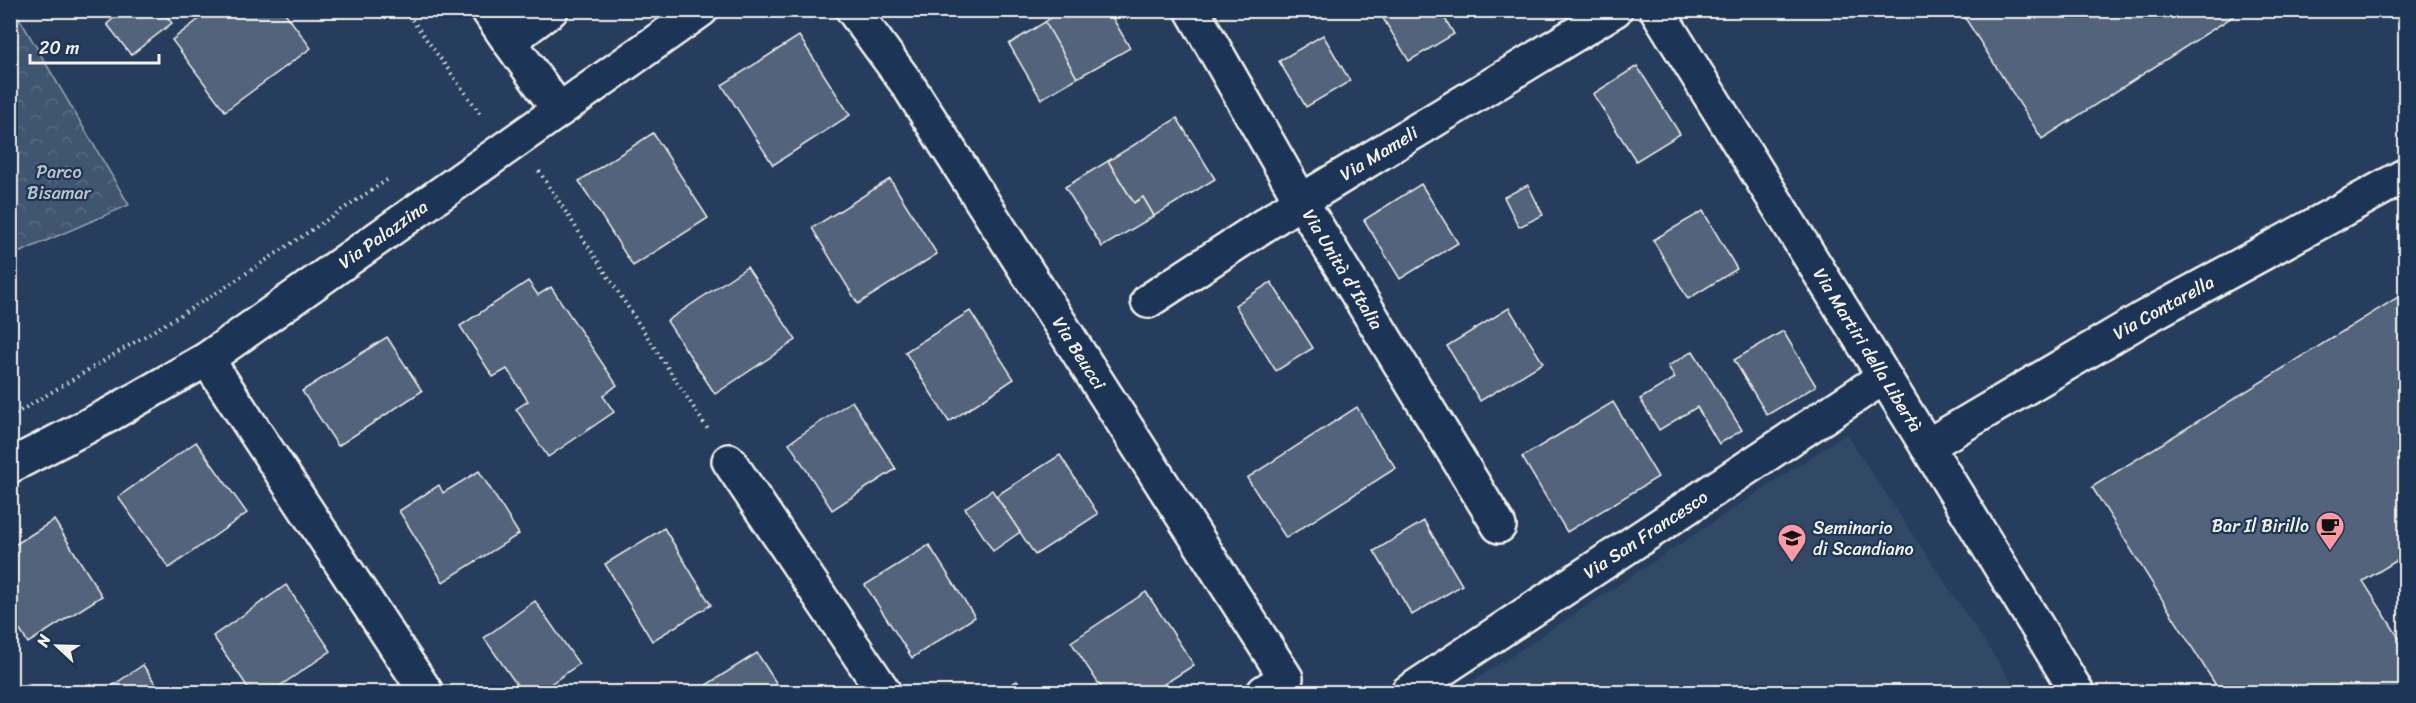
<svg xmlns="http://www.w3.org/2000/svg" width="2416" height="703" viewBox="0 0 2416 703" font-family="Sriracha,sans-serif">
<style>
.built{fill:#334966}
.forest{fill:url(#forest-crowns);stroke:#9aa2ac;stroke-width:1.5}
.building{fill:#52647b;stroke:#f4f1e8;stroke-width:1.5}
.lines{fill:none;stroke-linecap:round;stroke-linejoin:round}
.minor-casing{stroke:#f4f1e8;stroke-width:38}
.path{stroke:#f4f1e8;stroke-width:4;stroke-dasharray:1.5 4.5;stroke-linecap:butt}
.minor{stroke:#1d3557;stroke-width:33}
.labels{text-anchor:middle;stroke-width:4.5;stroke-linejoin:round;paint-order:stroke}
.street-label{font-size:18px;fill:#f4f1e8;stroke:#1d3557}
.park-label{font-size:18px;fill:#bec2c4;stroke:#1d3557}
.poi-label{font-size:18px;fill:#f4f1e8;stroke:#1d3557;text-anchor:end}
</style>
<defs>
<pattern id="forest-crowns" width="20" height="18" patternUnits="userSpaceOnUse" patternTransform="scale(1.5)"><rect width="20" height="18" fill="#40546f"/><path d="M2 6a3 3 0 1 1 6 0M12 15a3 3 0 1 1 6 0" fill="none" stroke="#5c6d84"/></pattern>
</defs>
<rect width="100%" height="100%" fill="#263d5d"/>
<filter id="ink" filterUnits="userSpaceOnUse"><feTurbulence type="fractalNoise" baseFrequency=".0167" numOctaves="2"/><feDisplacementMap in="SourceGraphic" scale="12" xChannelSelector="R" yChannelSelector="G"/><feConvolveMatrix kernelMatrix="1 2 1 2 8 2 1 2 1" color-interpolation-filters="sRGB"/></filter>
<g filter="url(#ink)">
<polygon class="built" points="1846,434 2018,692 1457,692"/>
<polygon class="forest" points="15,11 129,205 11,256 10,11"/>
<g class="building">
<polygon points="123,10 162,10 172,23 131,55 107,24"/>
<polygon points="211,10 283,10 311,48 225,111 172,40"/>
<polygon points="1062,10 1108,10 1130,48 1077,78 1045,22"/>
<polygon points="1378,10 1440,10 1454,34 1409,61"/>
<polygon points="1960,10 2243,10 2042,139"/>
<polygon points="1045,22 1077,78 1041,99 1009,44"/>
<polygon points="1323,35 1350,81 1306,107 1279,61"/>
<polygon points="799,36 850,115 773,165 722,85"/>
<polygon points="1637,66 1680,134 1636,161 1593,94"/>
<polygon points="1177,118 1215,179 1154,216 1143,197 1134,203 1108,161"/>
<polygon points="653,133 708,218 633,266 579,181"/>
<polygon points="1108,161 1134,203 1143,197 1154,216 1102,247 1065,187"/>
<polygon points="890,179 937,254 858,304 812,228"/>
<polygon points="1421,184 1458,243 1400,279 1364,220"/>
<polygon points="1528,185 1543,215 1519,227 1504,197"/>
<polygon points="1703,211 1737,269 1688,299 1653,240"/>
<polygon points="747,267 796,340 715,394 667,321"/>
<polygon points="528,281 538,295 551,287 617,385 603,396 614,412 548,457 516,409 528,401 507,369 493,377 460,326"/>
<polygon points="1271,282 1313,348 1276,371 1235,305"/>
<polygon points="2406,292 2406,555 2363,581 2406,649 2406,692 2220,692 2092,487"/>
<polygon points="1509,308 1543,363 1480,401 1447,346"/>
<polygon points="970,311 1014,379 949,422 905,352"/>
<polygon points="1783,331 1816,386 1767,415 1734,360"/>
<polygon points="387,337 422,391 338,446 302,391"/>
<polygon points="1693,351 1742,430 1719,444 1697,407 1659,430 1640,399 1675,378 1668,366"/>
<polygon points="852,401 896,469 832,510 789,443"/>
<polygon points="1613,402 1658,477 1567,532 1522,457"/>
<polygon points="1357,407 1373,435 1396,468 1286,538 1247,478"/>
<polygon points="196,442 247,513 169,568 118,497"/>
<polygon points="1060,455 1098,514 1035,555 996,496"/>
<polygon points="479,471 519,534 443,582 399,511 439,485 443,493"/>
<polygon points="992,490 1020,532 993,551 965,508"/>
<polygon points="54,520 102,596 28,643 10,615 10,548"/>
<polygon points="1424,521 1462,585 1412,615 1374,551"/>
<polygon points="664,528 711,605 652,641 605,564"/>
<polygon points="929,545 975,617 912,658 865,585"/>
<polygon points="286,585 331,651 271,692 251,692 213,636"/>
<polygon points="1146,592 1194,665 1152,692 1104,692 1071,642"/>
<polygon points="535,601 579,664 539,692 522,692 484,638"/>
<polygon points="757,653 782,692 695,692"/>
<polygon points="143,665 161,692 103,692"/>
<polygon points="1017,681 1024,692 997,692"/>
</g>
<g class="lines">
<g class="minor-casing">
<g id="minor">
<polyline points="488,10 509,41"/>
<polyline points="551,10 509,41 559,110"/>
<path id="s1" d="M853 10 908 85 1286 678 1264 692"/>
<path id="s2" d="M1192 10 1301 201 1499 526"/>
<path id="s3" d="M1657 10 1927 446 2077 692"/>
<path id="s4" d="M1148 301 1301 201 1615 10"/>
<polyline points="207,359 426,692"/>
<path id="s5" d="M1927 446 2142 319 2406 175"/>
<polyline points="729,461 884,692"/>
<path id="s6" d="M10 466 109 415 207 359 701 10"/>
<path id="s7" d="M1408 692 1884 377"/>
</g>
</g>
<g class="path">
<polyline points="405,10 482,116"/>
<polyline points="539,171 709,431"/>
<polyline points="10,417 215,294 387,180"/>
</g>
<use href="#minor" class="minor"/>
</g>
</g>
<defs>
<g id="cafe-pin" transform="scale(1.5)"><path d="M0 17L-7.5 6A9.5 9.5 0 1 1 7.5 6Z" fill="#ff9aa2" stroke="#1d3557"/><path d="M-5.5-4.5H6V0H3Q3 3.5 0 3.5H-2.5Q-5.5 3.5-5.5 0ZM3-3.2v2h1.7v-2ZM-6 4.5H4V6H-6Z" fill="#111"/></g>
<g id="university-pin" transform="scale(1.5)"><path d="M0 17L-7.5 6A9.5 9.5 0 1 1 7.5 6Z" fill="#ff9aa2" stroke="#1d3557"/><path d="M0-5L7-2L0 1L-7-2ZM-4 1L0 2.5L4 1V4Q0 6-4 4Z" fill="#111"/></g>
</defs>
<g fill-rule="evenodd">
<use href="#cafe-pin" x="2330" y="526"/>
<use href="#university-pin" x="1792" y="538"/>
</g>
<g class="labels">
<g class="street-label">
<text dy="6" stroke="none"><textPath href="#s4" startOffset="274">Via Mameli</textPath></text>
<text dy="6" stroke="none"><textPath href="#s6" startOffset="440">Via Palazzina</textPath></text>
<text dy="6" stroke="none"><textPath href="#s2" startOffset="300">Via Unità d'Italia</textPath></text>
<text dy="6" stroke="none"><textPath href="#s5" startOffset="274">Via Contarella</textPath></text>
<text dy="6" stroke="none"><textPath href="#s3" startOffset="400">Via Martiri della Libertà</textPath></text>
<text dy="6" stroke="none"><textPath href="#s1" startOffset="411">Via Beucci</textPath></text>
<text dy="6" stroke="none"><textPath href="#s7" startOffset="285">Via San Francesco</textPath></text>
</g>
<g class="park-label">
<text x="59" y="178">Parco<tspan x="59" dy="21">Bisamar</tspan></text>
</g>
<g class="poi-label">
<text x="2309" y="532">Bar Il Birillo</text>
<text x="1813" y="534" text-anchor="start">Seminario<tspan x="1813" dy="21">di Scandiano</tspan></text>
</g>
</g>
<rect width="2416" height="703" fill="none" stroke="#1d3557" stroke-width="36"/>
<rect x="18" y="18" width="2380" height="667" fill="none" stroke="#f4f1e8" stroke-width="2" filter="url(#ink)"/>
<g transform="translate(57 646) rotate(292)" stroke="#1d3557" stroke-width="4.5" paint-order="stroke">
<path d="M0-4.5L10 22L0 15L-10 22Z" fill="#f4f1e8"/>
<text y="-9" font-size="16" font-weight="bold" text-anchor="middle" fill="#f4f1e8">N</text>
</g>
<path d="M30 54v9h129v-9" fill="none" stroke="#f4f1e8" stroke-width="3"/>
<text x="39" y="54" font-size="18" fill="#f4f1e8" stroke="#1d3557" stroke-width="4.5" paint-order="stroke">20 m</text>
</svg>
